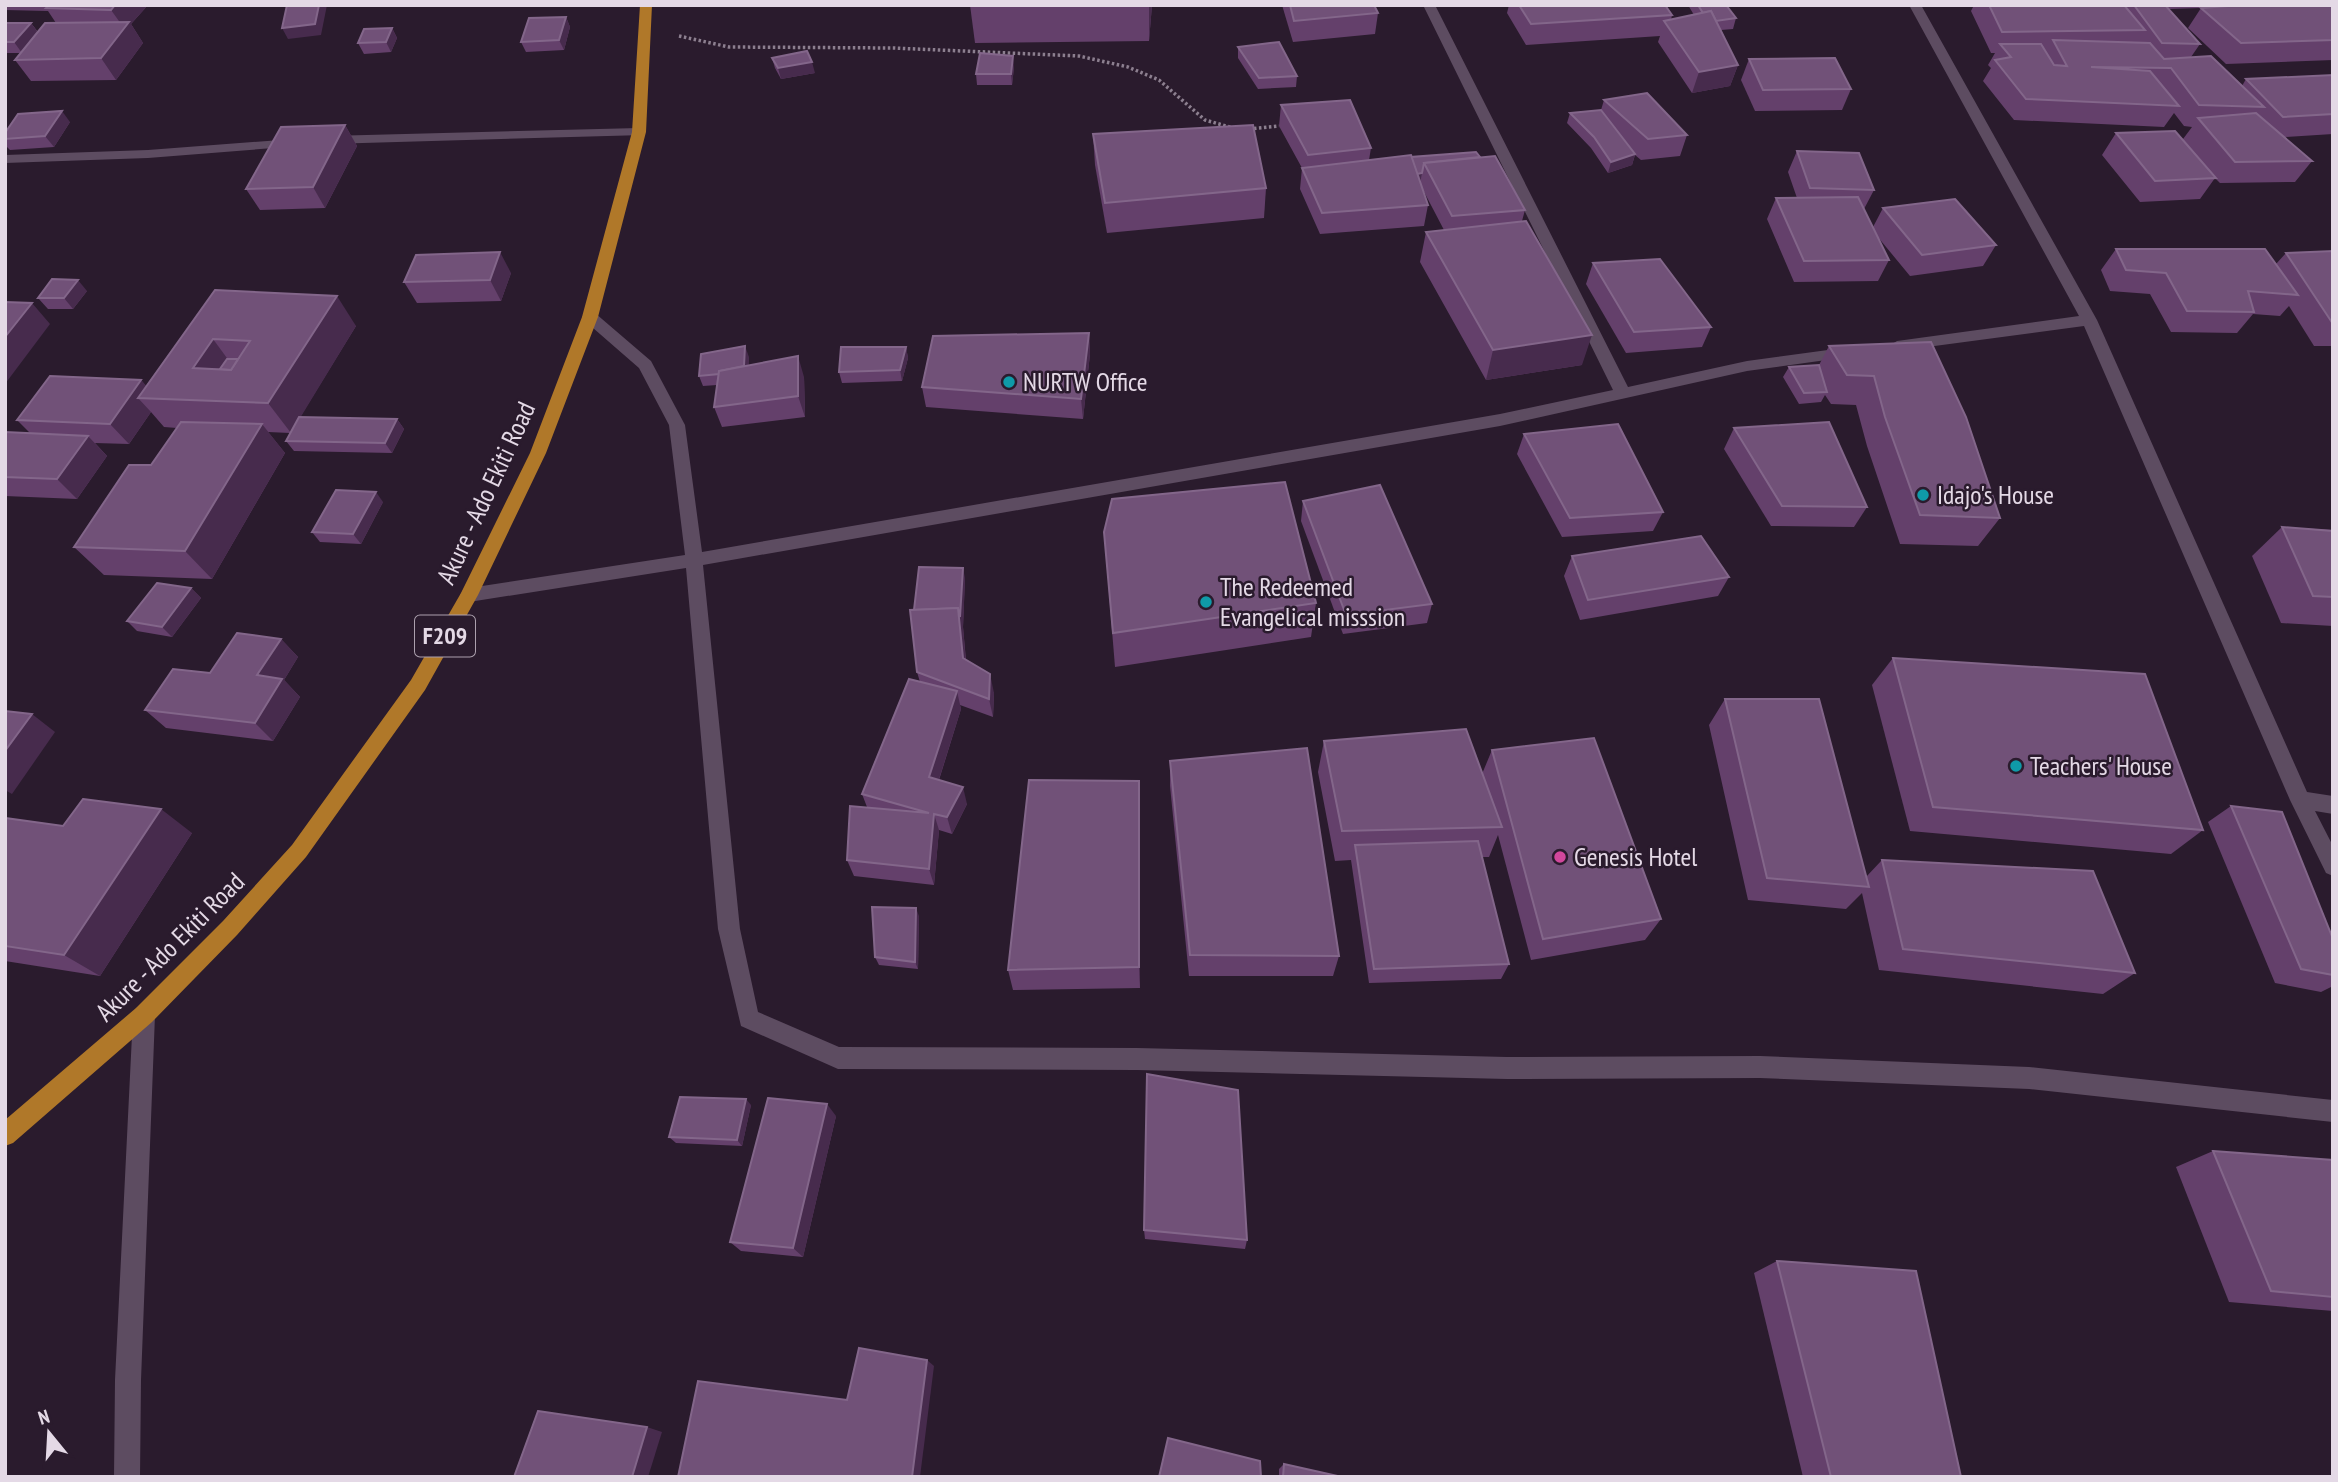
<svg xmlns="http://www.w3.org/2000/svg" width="2338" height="1482" viewBox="0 0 2338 1482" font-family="'PT Sans Narrow',sans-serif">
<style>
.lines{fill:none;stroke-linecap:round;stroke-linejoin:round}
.path{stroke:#8c7f8f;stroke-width:3.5;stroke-dasharray:2.5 2.5;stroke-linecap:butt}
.service{fill:#5d4c61;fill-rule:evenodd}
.minor{fill:#5d4c61;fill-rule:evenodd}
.primary{fill:#b07829;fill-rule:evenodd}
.wall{fill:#64406b}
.shaded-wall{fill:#472b4d}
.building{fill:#715178;stroke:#83668a;stroke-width:2;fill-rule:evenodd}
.culture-dot{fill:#0f9aa8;stroke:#2a1b2d;stroke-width:2.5}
.hotel-dot{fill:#d1479c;stroke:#2a1b2d;stroke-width:2.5}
.labels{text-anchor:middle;stroke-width:5;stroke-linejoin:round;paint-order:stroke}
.shield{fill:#2a1b2d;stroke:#aca0ae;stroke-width:2}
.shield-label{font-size:24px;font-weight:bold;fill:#e4d9e6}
.poi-label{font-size:26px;fill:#e4d9e6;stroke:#2a1b2d;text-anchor:start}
.street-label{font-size:26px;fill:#e4d9e6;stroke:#2a1b2d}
</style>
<rect width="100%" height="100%" fill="#2a1b2d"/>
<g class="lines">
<g class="path">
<polyline points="679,36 729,47 893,48 1079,56 1128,67 1159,80 1205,120 1233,128"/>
<polyline points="1249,129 1279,126"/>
</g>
<polygon class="service" points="144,1005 152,1008 155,1015 141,1380 140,1477 114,1477 115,1380 133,1015 136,1008"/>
<g class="minor">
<polygon points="1423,5 1435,5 1628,387 1747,361 1850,347 1858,352 1855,356 1747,371 1500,426 703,565 740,929 758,1012 839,1047 1137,1048 1507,1057 1760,1056 2029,1067 2333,1100 2333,1122 2029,1089 1760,1078 1507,1079 1137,1070 838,1069 741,1026 718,929 686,568 469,602 463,600 460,595 463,590 469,588 685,555 669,425 639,368 585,321 582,317 585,313 595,313 651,361 685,425 702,552 1500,414 1613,390"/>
<polygon points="1909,5 1921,5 2097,320 2307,792 2333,796 2333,814 2315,811 2333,846 2333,876 2326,873 2290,800 2084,326 1897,351 1889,346 1897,341 2079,316"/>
<polygon points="639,128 644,129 644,135 328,144 321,140 328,136"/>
<polygon points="294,139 299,140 299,146 148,158 5,163 5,155 148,150"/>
</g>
<polygon class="primary" points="640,5 652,5 646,132 598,317 546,453 478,595 425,690 306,857 237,935 152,1022 13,1143 5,1146 5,1120 136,1008 223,921 292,845 411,680 461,593 530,453 582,317 632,132"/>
</g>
<g class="wall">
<polygon points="5,5 148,5 131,24 143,43 116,80 31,81 15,60 21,53 5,53 5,23 31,23 38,32 56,23 48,11 5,10"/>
<polygon points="970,5 1152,5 1149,41 975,43"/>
<polygon points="1282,5 1374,5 1378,13 1375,34 1293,42"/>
<polygon points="1509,5 1665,5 1672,15 1671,20 1694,15 1688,5 1726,5 1736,18 1733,29 1721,30 1738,65 1730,86 1692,93 1658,42 1660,36 1526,45 1507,13"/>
<polygon points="1974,5 2333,5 2333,60 2226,64 2188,28 2201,8 2169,9 2200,44 2191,57 2242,86 2246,79 2333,75 2333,134 2285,137 2312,161 2295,182 2220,183 2215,178 2200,199 2140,202 2102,155 2116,133 2183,139 2192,127 2184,126 2174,113 2164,127 2014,120 1983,81 1991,68 1988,65 1995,53 1991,53 1971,11"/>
<polygon points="566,17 570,27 564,50 526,52 521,42"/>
<polygon points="392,28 397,38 391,52 364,54 358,43"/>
<polygon points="1238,47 1297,76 1296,87 1258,89 1238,58"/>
<polygon points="772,58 815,73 781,79 775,68"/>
<polygon points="1749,59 1851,89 1842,110 1755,111 1741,80"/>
<polygon points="1014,67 1012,85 977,85 976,74"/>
<polygon points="1604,100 1687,135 1680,156 1641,160 1635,155 1632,165 1608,173 1591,148 1567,123 1570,113 1601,110"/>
<polygon points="1281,105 1371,148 1369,160 1411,157 1480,157 1525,210 1522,221 1582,365 1486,380 1420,262 1426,232 1444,230 1421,186 1428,205 1424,226 1320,234 1300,189 1302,168 1279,126"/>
<polygon points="70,122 54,147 10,150 5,145 5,133"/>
<polygon points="345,125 357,146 325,208 260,210 246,189"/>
<polygon points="1093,134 1266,188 1264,218 1107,233 1095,165"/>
<polygon points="1797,151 1874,190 1864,209 1873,227 1883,208 1996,245 1983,266 1910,276 1877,236 1889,260 1878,281 1794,282 1767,219 1776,198 1797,198 1788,172"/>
<polygon points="2116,249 2276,264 2286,253 2333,251 2333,346 2314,346 2289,306 2280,316 2253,314 2237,333 2171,332 2150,294 2110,291 2101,270"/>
<polygon points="1593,263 1711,327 1702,347 1626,353 1586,284"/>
<polygon points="511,273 501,301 417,303 404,282"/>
<polygon points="215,290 356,326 300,417 397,419 404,429 392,453 294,451 286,441 290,433 268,432 285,453 212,579 104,575 74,547 151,465 177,428 164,427 151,412 129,444 95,443 107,456 77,499 5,496 5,432 30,433 17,420 141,380 146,386"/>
<polygon points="87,291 73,309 48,309 38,298"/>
<polygon points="1089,333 1090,354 1083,419 926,407 922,387"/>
<polygon points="1931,342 2000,518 1978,546 1900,544 1867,446 1856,405 1831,404 1825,395 1821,402 1799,404 1783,377 1789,367 1819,365 1829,346"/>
<polygon points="906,347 908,358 902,381 842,383 839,372"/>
<polygon points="749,357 748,366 804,377 805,417 722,427 714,407 717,385 703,386 699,376"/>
<polygon points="1734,428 1867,507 1854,527 1771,526 1724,449"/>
<polygon points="1524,434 1663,512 1653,531 1562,537 1517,454"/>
<polygon points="1303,501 1432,604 1427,623 1343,634 1301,521"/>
<polygon points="383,502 361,544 320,542 312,532"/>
<polygon points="2282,527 2333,530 2333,626 2281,623 2252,556"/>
<polygon points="1104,532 1316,603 1311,637 1115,667"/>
<polygon points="1572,556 1729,577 1718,596 1580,620 1564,576"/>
<polygon points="965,578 963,627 966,660 994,693 993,717 960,705 961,709 939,780 967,804 952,834 939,830 934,885 854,876 847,860 867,807 862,794 920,682 917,672 914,610"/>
<polygon points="191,588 201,598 172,637 137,631 127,621"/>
<polygon points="281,639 298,657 284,680 300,697 273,741 166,728 145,710 210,673"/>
<polygon points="1893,658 2203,830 2171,854 1910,831 1872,685"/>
<polygon points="1725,699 1866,877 1882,860 2135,973 2103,994 1879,970 1862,893 1846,909 1748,900 1709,725"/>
<polygon points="1324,741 1482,774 1492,750 1661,919 1645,940 1531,960 1498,835 1489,857 1482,857 1509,964 1501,979 1369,983 1351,860 1335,861 1318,772"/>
<polygon points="1170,761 1339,956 1333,976 1189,976 1170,786"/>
<polygon points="1139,781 1140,988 1013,990 1008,970"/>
<polygon points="2231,806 2333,939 2333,986 2321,992 2275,983 2208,822"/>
<polygon points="5,818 63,826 192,833 100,976 5,961"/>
<polygon points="919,916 918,969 879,965 875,957"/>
<polygon points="751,1105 742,1146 676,1143 669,1137"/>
<polygon points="836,1116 803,1257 741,1251 730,1242"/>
<polygon points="2213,1151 2333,1160 2333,1311 2229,1302 2176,1167"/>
<polygon points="1144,1230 1247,1240 1245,1249 1145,1239"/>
<polygon points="1777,1261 1961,1477 1803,1477 1754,1273"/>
<polygon points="1284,1464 1342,1477 1279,1477 1279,1469"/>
</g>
<g class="shaded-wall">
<polygon points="115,5 148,5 131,24 143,43 116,80 101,58 124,28 111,10"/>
<polygon points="319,5 327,5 321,35 288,39 282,28"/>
<polygon points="1149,5 1152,5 1149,41"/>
<polygon points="566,17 570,27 564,50 559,40"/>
<polygon points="31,23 39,34 22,53 14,42"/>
<polygon points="392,28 397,38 391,52 386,42"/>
<polygon points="1013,56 1014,67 1012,85 1011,74"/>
<polygon points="812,62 815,73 781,79 778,68"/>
<polygon points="1738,65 1730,86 1692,93 1699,72"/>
<polygon points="62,111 70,122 54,147 45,136"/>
<polygon points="345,125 357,146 325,208 313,187"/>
<polygon points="1635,154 1632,165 1608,173 1611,162"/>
<polygon points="1422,173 1420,184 1412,175"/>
<polygon points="500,252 511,273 501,301 490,280"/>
<polygon points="78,280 87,291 73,309 64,298"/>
<polygon points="337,296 356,326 291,433 268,403"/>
<polygon points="32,303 50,324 5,384 5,337"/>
<polygon points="1089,333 1090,354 1083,419 1081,399"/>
<polygon points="1592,335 1582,365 1486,380 1493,350"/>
<polygon points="213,339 235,369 193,368"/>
<polygon points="745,346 749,357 748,382 744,371"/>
<polygon points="906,347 908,358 902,381 900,370"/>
<polygon points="798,356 804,377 805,417 798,396"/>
<polygon points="141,380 157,398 138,398 151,412 129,444 110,424"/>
<polygon points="397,419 404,429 392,453 385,443"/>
<polygon points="262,424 285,453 212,579 185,551"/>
<polygon points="88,436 107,456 77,499 57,479"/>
<polygon points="376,492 383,502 361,544 353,534"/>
<polygon points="963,568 965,578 963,627 967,677 963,658 958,608"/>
<polygon points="191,588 201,598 172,637 162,627"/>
<polygon points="281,639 298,657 284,680 300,697 273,741 255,723 257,675"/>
<polygon points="990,674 994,693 993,717 989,699"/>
<polygon points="957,691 961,709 934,795 929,777"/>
<polygon points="32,714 55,732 12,794 5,790 5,751"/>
<polygon points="1139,781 1140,806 1140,988 1139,967"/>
<polygon points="963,787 967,804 952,834 947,817"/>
<polygon points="161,809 192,833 100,976 64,955"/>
<polygon points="934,814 939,830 934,885 929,869"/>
<polygon points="916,908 919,916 918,969 915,962"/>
<polygon points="746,1099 751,1105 742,1146 737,1140"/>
<polygon points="827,1104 836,1116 803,1257 793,1248"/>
<polygon points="927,1360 934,1366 920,1477 912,1477"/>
<polygon points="647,1427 662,1432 648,1477 632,1477"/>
</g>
<g class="building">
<polygon points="49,5 115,5 111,10 46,8"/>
<polygon points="287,5 319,5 315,24 282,28"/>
<polygon points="1290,5 1374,5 1378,13 1294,21"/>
<polygon points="1519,5 1665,5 1672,15 1531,24"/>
<polygon points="1698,5 1726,5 1736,18 1716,21 1711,11 1703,13"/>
<polygon points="1989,5 2124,5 2145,30 2002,32"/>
<polygon points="2134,5 2165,5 2200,44 2162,43"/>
<polygon points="2242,5 2333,5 2333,40 2241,43 2201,8"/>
<polygon points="1711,11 1738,65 1699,72 1664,21"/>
<polygon points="566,17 559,40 521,42 529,18"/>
<polygon points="129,22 101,58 15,60 45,23"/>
<polygon points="5,23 31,23 14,42 5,42"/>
<polygon points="392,28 386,42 358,43 364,29"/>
<polygon points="2053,40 2150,43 2164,59 2211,56 2264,107 2199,105 2171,68 2091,67 2150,71 2179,106 2026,99 1995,60 2011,57 2000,44 2041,44 2054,65 2067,66"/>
<polygon points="1279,42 1297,76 1259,78 1238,47"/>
<polygon points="807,51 812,62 778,68 772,58"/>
<polygon points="980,53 1013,56 1011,74 976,74"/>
<polygon points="1835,58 1851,89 1763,90 1749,59"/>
<polygon points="2333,75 2333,114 2283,117 2246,79"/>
<polygon points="1647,93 1687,135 1648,139 1604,100"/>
<polygon points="1350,100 1371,148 1308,155 1281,105"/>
<polygon points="1601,110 1635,154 1611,162 1594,137 1570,113"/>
<polygon points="62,111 45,136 5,139 5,133 18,114"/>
<polygon points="2256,113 2312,161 2235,162 2198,118"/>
<polygon points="345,125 313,187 246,189 281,127"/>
<polygon points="1253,125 1266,188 1105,203 1093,134"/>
<polygon points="2175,131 2216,178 2155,181 2116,133"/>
<polygon points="1797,151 1859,153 1874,190 1810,188"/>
<polygon points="1476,152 1480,157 1424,163 1422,173 1417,174 1411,157"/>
<polygon points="1411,155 1428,205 1322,213 1302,168"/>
<polygon points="1495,156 1525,210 1452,216 1424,163"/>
<polygon points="1858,197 1889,260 1804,261 1776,198"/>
<polygon points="1955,199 1996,245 1922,255 1883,208"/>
<polygon points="1526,221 1592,335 1493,350 1426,232"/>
<polygon points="2116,249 2265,249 2298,295 2248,291 2254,312 2187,311 2166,273 2126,270"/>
<polygon points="2333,251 2333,324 2286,253"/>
<polygon points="500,252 490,280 404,282 416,255"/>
<polygon points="1660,259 1711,327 1634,332 1593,263"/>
<polygon points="52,279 78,280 64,298 38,298"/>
<path d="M215 290 337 296 268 403 138 398ZM213 339 250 341 231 370 193 368Z"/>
<polygon points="5,302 32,303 5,337"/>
<polygon points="1089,333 1081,399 922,387 933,336"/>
<polygon points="1931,342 1966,417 2000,518 1920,515 1885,417 1874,376 1847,375 1829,346"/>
<polygon points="745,346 744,366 719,371 719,374 699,376 701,354"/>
<polygon points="841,347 906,347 900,370 839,372"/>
<polygon points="798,356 798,396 714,407 719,371"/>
<polygon points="227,359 238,359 231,370 220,369"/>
<polygon points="1819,365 1827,392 1804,393 1789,367"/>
<polygon points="50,376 141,380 110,424 17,420"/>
<polygon points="299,417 397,419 385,443 286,441"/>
<polygon points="181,422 262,424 185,551 74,547 129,465 151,465"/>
<polygon points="1829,422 1867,507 1782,506 1734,428"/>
<polygon points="1618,424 1663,512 1570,518 1524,434"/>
<polygon points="5,432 88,436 57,479 5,477"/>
<polygon points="1285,482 1316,603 1113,633 1104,532 1112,499"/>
<polygon points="1380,485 1432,604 1346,615 1303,501"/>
<polygon points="336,490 376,492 353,534 312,532"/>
<polygon points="2282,527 2333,531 2333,597 2313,596"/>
<polygon points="1701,536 1729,577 1588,600 1572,556"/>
<polygon points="919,567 963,568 960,617 958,608 914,610"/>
<polygon points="157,583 191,588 162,627 127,621"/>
<polygon points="958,608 963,658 990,674 989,699 917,672 910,610"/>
<polygon points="237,633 281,639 257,675 282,679 255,723 145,710 173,669 210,673"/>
<polygon points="1893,658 2145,674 2203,830 1933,807"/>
<polygon points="909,679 957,691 929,777 963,787 947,817 934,814 929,869 847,860 850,806 929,813 862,794"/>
<polygon points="1725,699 1819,699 1869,887 1767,878"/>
<polygon points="5,711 32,714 5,751"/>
<polygon points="1466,729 1502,827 1342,831 1324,741"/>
<polygon points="1594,738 1661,919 1543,939 1492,750"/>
<polygon points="1307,748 1339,956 1190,955 1170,761"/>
<polygon points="1029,780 1139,781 1139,967 1008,970"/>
<polygon points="83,799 161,809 64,955 5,946 5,818 63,826"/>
<polygon points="2231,806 2282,812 2333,939 2333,975 2301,969"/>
<polygon points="1478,841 1509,964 1374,969 1355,845"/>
<polygon points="1882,860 2093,871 2135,973 1903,949"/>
<polygon points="872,907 916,908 915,962 875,957"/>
<polygon points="1147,1074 1238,1090 1247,1240 1144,1230"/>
<polygon points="680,1097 746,1099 737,1140 669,1137"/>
<polygon points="768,1098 827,1104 793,1248 730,1242"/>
<polygon points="2213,1151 2333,1160 2333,1297 2271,1291"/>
<polygon points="1777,1261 1916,1271 1961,1477 1831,1477"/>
<polygon points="859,1348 927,1360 912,1477 678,1477 698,1381 847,1400"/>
<polygon points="538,1411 647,1427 632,1477 514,1477"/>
<polygon points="1168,1438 1260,1461 1261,1477 1159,1477"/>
<polygon points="1284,1464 1342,1477 1283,1477"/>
</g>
<g class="culture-dot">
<circle cx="1009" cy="382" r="7"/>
<circle cx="1923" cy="495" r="7"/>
<circle cx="1206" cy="602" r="7"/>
<circle cx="2016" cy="766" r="7"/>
</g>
<circle class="hotel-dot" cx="1560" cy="857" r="7"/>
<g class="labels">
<rect class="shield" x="415" y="615.5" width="60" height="41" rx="5"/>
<g class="shield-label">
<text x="445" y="644">F209</text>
</g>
<g class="poi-label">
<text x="1023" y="391">NURTW Office</text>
<text x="1937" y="504">Idajo's House</text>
<text x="1220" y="596">The Redeemed<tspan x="1220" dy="30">Evangelical misssion</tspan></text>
<text x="2030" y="775">Teachers' House</text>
<text x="1574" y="866">Genesis Hotel</text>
</g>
<g class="street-label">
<text transform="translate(486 493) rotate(-65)" y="9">Akure - Ado Ekiti Road</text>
<text transform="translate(170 947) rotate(-45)" y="9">Akure - Ado Ekiti Road</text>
</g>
</g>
<rect width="2338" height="1482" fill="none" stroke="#e4d9e6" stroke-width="14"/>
<g transform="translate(49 1433) rotate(342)" stroke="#2a1b2d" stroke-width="5" paint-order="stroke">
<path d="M0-5L12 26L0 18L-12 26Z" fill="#e4d9e6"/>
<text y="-10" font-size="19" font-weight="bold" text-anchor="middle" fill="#e4d9e6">N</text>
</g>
</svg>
